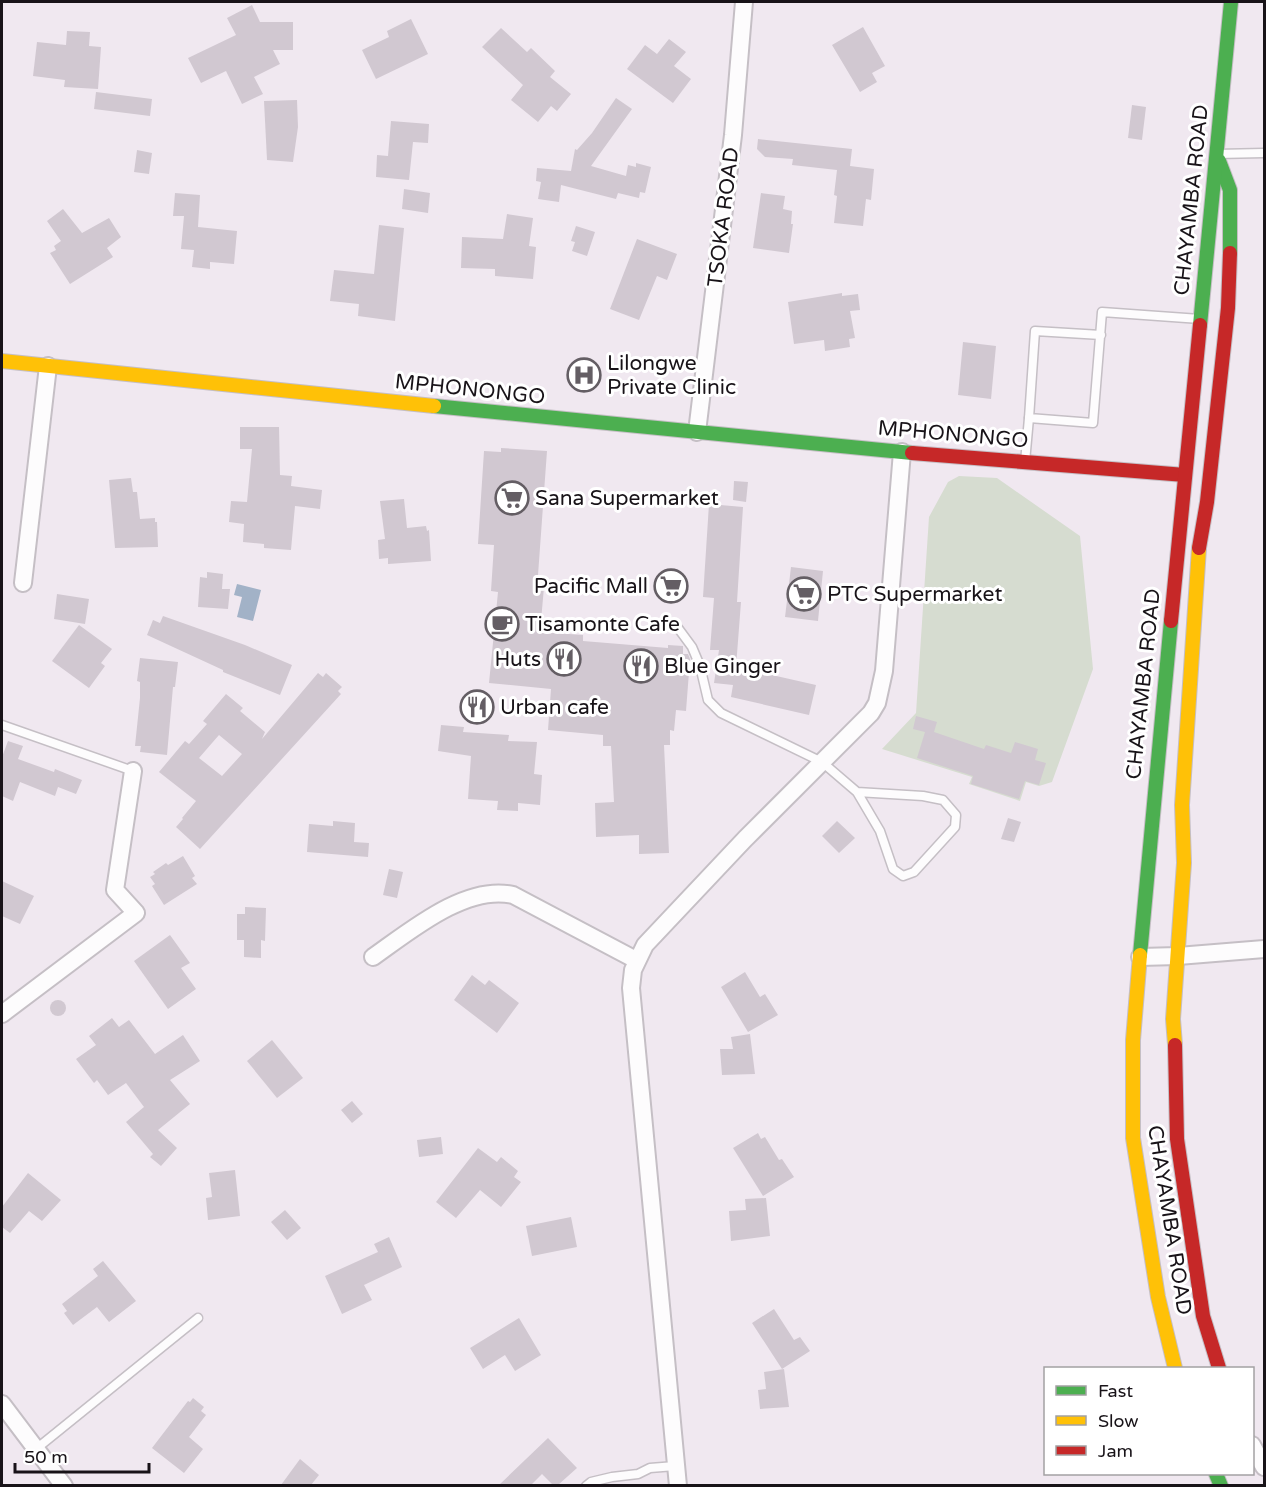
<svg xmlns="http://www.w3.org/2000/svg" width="1266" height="1487" viewBox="0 0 1266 1487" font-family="'Varela Round',sans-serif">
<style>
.green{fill:#d6dcd0}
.water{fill:#a2b2c7}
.building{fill:#d1c8d1;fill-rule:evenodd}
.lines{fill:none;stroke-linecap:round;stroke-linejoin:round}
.lane-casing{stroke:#c5bfc5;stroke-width:11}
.street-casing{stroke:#c5bfc5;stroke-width:20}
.fast-casing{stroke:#c5bfc5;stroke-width:16}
.slow-casing{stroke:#c5bfc5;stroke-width:16}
.jam-casing{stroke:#c5bfc5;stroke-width:16}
.lane{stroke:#fdfcfd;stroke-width:8}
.street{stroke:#fdfcfd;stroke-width:16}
.fast{stroke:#4caf50;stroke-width:14}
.slow{stroke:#ffc107;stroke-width:14}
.jam{stroke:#c62828;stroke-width:14}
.labels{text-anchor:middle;stroke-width:6;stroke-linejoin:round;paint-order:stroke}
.street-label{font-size:21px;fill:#181318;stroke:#fff}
.poi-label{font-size:21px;fill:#181318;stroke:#fff;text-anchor:start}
</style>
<rect width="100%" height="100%" fill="#f0e8f0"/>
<polygon class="green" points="959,476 997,478 1080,536 1093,669 1052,782 1039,786 1026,782 1020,801 969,784 972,777 882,749 916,713 929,517 948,482"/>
<polygon class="water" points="237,584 261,590 253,621 237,617 242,597 234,595"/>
<g class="building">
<polygon points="252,5 260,22 293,22 293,50 273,50 280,64 254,77 263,94 242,104 226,71 201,83 188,58 236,35 227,18"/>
<polygon points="411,19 428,54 376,79 362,50 389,37 387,31"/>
<polygon points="863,27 885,66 872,73 877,82 860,92 832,45"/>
<polygon points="501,28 527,52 531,48 555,71 550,77 571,94 557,111 551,106 538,122 511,100 523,85 482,47"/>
<polygon points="67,31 90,32 89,46 101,47 98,89 64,87 65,80 33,76 37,42 66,45"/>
<polygon points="669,39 686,52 674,66 691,79 673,103 627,69 645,45 657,54"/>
<polygon points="96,92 152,99 150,116 94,109"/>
<polygon points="616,98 632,109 591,166 626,176 628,165 636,167 636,163 651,167 645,193 640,192 639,198 618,193 616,199 561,185 559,202 538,199 541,182 536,181 537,168 571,171 575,149 577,150 592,133"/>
<polygon points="297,100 298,127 293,162 267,160 264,101"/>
<polygon points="1132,105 1146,107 1142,140 1128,138"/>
<polygon points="391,121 429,124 428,143 413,142 409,180 376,177 377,155 388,156"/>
<polygon points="758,139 852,149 850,166 874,169 871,200 866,199 863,226 834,223 837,196 834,195 837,170 792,165 793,159 765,157 757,149"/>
<polygon points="137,150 152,153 149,174 134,172"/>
<polygon points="404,189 430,193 428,213 402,209"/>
<polygon points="175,193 200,195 198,227 237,231 234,264 210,262 210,269 192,267 194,250 181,249 184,216 173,216"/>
<polygon points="761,193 785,196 783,209 792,211 791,224 793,224 789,253 753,248"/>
<polygon points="63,209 82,233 109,218 121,237 107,248 113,257 70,284 50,253 56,250 54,246 61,241 47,221"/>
<polygon points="507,214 533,218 529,246 536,247 533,279 495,276 495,269 461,268 462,237 503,239"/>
<polygon points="379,225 404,228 395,321 358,316 359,304 330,301 334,270 374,274"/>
<polygon points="576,226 595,232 587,256 572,251 575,242 571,241"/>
<polygon points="637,239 677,254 667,280 657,276 639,320 610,309"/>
<polygon points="842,293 842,296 858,294 860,310 850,311 855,338 849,339 850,347 825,351 824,340 794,344 788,302"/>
<polygon points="963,342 996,346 991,399 958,395"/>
<polygon points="240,427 279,427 280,475 292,476 291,486 322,490 320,509 295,506 291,550 264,548 264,544 243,542 244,524 229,522 231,501 247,502 252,449 240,449"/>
<polygon points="501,448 547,451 538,575 545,576 540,632 583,635 583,641 668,648 668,645 683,646 683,654 688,654 690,659 686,711 676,710 674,731 670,730 670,745 664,745 669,853 639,854 639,835 596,837 595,803 614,802 611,746 603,746 603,735 548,730 551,689 489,683 498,592 491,591 494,545 478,544 484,451 501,452"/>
<polygon points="131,478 133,492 137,492 140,519 155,518 155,522 157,522 158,547 115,548 109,480"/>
<polygon points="734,481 748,482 746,502 733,500"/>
<polygon points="404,499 407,528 426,526 427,531 429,530 431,561 388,564 388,558 379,559 378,540 385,539 380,501"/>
<polygon points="709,504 743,507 737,602 741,602 736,667 816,685 809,715 731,697 733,685 714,683 719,650 710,650 714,598 703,597"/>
<polygon points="791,567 823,571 818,621 785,617"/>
<polygon points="207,572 223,574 222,589 230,589 228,609 198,607 200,577 207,578"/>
<polygon points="57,594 89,599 85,624 54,619"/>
<polygon points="163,616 245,645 292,665 280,695 223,672 223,670 147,635 153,620 160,623"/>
<polygon points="79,625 112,649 101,663 105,666 89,688 52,661"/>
<polygon points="140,658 178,662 175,687 173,687 167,755 140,752 141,746 135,746 140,698 140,682 137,681"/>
<path d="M318 673 323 677 326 673 342 687 338 691 341 694 200 849 176 827 183 819 182 818 196 801 159 772 185 741 189 744 207 724 203 721 226 694 243 708 240 711 265 732 262 739ZM219 735 242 754 222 776 199 758Z"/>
<polygon points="916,716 937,722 934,732 984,749 986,745 1011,753 1015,742 1038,749 1035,760 1046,763 1039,785 1025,781 1019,799 971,784 973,776 917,758 925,732 913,729"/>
<polygon points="441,725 464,727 463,732 509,735 508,741 537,742 534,774 542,775 540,805 518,803 518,811 497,810 498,801 468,799 471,756 438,751"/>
<polygon points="8,741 23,746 18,759 54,772 55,769 82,780 76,794 58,787 55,796 20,782 13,801 2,796 2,757"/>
<polygon points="1008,818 1021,822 1014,842 1001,839"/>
<polygon points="333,821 355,823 354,842 369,843 368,857 307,852 309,824 333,826"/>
<polygon points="837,821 855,838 839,853 822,836"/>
<polygon points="183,856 195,876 192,878 197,884 164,905 152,886 155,884 150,877 155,874 153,872 166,863 168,865"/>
<polygon points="389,869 403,872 397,898 383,895"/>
<polygon points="2,881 34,896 20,924 2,916"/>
<polygon points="245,907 266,908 265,941 261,940 261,958 244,957 244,940 237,940 237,914 245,914"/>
<polygon points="170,935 190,963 181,968 196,989 168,1009 134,961"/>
<polygon points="745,972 760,997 765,994 778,1015 748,1032 721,987"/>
<polygon points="472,975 485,985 489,980 519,1003 497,1033 454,1000"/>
<circle cx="58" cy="1008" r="8"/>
<polygon points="112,1018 119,1027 129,1020 155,1054 183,1035 200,1061 170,1080 190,1104 158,1130 177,1148 161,1166 150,1157 153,1154 126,1122 144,1107 126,1083 108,1095 97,1080 94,1083 76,1059 96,1045 89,1036"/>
<polygon points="750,1034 755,1074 722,1075 720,1049 733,1049 731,1037"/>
<polygon points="272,1040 303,1078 277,1098 247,1061"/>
<polygon points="352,1101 363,1114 352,1123 341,1110"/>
<polygon points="758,1133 761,1139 765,1137 779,1160 782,1159 794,1177 763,1196 733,1148"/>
<polygon points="441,1137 443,1154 419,1157 417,1140"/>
<polygon points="478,1148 497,1162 501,1157 518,1171 514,1177 521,1182 501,1207 480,1190 456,1218 436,1202"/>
<polygon points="235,1170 240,1216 208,1220 206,1198 212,1197 209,1173"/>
<polygon points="28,1173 61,1200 42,1221 29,1211 10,1233 2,1227 2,1207"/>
<polygon points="766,1198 770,1236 731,1241 729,1211 746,1210 745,1199"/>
<polygon points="285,1210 301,1228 287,1240 271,1222"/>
<polygon points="571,1217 577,1247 532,1256 526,1226"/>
<polygon points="389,1237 402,1267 364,1285 372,1300 342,1314 325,1276 378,1252 374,1244"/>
<polygon points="103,1261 136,1301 109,1322 97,1307 73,1325 64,1313 67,1311 62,1304 98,1276 93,1269"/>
<polygon points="774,1309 794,1340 800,1337 810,1351 782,1369 752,1323"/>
<polygon points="519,1318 541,1355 515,1371 505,1355 483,1369 470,1348"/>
<polygon points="784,1369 789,1407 760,1409 758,1390 766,1389 764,1372"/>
<polygon points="193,1398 204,1407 201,1411 206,1415 189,1437 203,1449 184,1473 152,1448 188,1401 190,1402"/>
<polygon points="548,1438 577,1468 558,1485 553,1485 542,1474 531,1485 499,1485"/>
<polygon points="300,1459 319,1475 311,1485 281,1485"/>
</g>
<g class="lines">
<g class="lane-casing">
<g id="lane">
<polyline points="1217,154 1264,153"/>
<polyline points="1101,335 1035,331 1029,418 1093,423 1102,312 1200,319"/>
<polyline points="1025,462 1029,418"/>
<polyline points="678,628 692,647 700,666 708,700 721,713 822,762 857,792 923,796 943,800 956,815 955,827 914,872 903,876 893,869 880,831 857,792"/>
<polyline points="2,725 133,771"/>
<polyline points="36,1449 198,1318"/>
<polyline points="586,1486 591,1482 612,1477 638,1474 650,1468 675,1466"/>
</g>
</g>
<g class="street-casing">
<g id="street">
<polyline points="697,432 733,135 744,2"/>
<polyline points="23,583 48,366"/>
<path d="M373 957C410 931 466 884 513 895L636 960"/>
<polyline points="1140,957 1178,956 1264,949"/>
<polyline points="2,1014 136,913 115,890 133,771"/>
<polyline points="2,1404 64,1486"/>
<polyline points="1252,1445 1264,1467"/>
<polyline points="678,1486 631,988 633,970 645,945 745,839 871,713 877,703 884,671 902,452"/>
</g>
</g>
<g class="fast-casing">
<g id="fast">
<polyline points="1219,161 1230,190 1230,253"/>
<polyline points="1200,325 1231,2"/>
<polyline points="434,406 912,453"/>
<polyline points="1140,955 1171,621"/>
<polyline points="1216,1474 1221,1486"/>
</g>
</g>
<g class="slow-casing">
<g id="slow">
<polyline points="2,361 434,406"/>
<polyline points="1140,955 1133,1040 1133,1138 1158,1297 1175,1368"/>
<polyline points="1175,1045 1173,1019 1184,863 1182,805 1199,548"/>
</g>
</g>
<g class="jam-casing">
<g id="jam">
<polyline points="912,453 1185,475"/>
<polyline points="1199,548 1207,502 1228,308 1230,253"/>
<polyline points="1171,621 1200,325"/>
<polyline points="1175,1045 1177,1139 1203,1316 1219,1368"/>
</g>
</g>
<use href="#lane" class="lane"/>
<use href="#street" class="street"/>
<use href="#fast" class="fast"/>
<use href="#slow" class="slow"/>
<use href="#jam" class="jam"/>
</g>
<defs>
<g id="hospital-ring" transform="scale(1.725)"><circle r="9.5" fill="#fff" stroke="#645e64" stroke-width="1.5"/><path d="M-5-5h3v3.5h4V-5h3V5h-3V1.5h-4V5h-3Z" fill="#645e64"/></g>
<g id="supermarket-ring" transform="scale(1.725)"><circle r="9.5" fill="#fff" stroke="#645e64" stroke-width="1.5"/><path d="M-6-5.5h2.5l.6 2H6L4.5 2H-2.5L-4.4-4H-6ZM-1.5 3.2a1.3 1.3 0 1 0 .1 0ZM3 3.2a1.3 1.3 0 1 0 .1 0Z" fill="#645e64"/></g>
<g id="cafe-ring" transform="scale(1.725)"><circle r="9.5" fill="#fff" stroke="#645e64" stroke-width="1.5"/><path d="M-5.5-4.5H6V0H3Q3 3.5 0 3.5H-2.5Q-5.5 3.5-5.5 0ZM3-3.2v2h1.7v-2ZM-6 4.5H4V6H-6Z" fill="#645e64"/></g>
<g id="restaurant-ring" transform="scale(1.725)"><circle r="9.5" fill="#fff" stroke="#645e64" stroke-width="1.5"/><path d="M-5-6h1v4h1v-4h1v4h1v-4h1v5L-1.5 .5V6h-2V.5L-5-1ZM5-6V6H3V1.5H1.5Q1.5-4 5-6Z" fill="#645e64"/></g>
</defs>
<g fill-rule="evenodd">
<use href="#hospital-ring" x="584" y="375"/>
<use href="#supermarket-ring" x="512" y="498"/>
<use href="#supermarket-ring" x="671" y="586"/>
<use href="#supermarket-ring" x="804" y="594"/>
<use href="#cafe-ring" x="502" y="624"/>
<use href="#restaurant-ring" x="564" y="659"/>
<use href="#restaurant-ring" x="641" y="666"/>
<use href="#restaurant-ring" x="477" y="707"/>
</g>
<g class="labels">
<g class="street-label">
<text transform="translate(1191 200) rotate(-84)" y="7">CHAYAMBA ROAD</text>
<text transform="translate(723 217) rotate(-83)" y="7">TSOKA ROAD</text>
<text transform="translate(470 389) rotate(6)" y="7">MPHONONGO</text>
<text transform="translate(953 434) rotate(5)" y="7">MPHONONGO</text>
<text transform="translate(1143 684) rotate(-84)" y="7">CHAYAMBA ROAD</text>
<text transform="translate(1170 1220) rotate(81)" y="7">CHAYAMBA ROAD</text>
</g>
<g class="poi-label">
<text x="607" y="370">Lilongwe<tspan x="607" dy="24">Private Clinic</tspan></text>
<text x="535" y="505">Sana Supermarket</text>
<text x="648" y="593" text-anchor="end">Pacific Mall</text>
<text x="827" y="601">PTC Supermarket</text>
<text x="525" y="631">Tisamonte Cafe</text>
<text x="541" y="666" text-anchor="end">Huts</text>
<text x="664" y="673">Blue Ginger</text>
<text x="500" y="714">Urban cafe</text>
</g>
</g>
<rect width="1266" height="1487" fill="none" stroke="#181318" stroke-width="6"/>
<rect x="1044" y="1367" width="210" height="108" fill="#ffffff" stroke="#a3a1a3" stroke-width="1.5"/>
<rect x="1056" y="1386" width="30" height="9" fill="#4caf50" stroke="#a3a1a3" stroke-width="1.5"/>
<text x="1098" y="1397" font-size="18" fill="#181318">Fast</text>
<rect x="1056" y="1416" width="30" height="9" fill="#ffc107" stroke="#a3a1a3" stroke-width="1.5"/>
<text x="1098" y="1427" font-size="18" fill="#181318">Slow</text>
<rect x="1056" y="1446" width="30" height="9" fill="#c62828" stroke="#a3a1a3" stroke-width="1.5"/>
<text x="1098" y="1457" font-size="18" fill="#181318">Jam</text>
<path d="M15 1463v9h134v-9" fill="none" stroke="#181318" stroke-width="3"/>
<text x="24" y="1463" font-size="18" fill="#181318" stroke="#ffffff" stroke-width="4.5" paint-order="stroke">50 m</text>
</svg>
